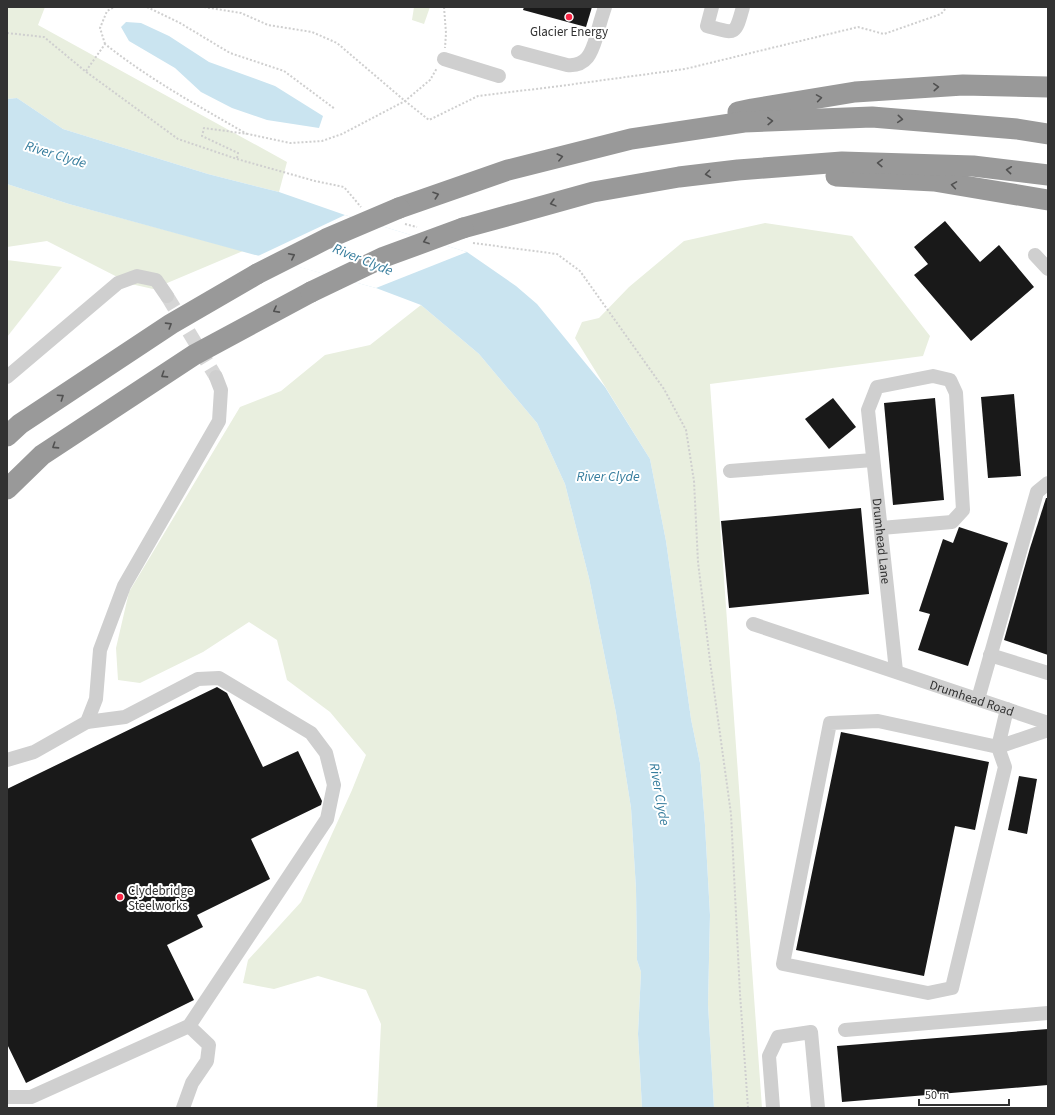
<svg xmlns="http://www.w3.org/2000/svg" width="1055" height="1115" viewBox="0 0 1055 1115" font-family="'Source Sans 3',sans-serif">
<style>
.green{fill:#e9efdf}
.water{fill:#cae4f0}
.pier{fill:#fff}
.building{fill:#191919}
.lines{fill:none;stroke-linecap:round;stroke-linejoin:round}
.minor-tunnel{stroke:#d6d6d6;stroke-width:14;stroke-dasharray:14 7;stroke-linecap:butt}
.path{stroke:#cfcfcf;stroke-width:2;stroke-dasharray:2 2;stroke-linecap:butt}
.minor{stroke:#cfcfcf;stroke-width:14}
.highway{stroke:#999;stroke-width:21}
.highway-bridge{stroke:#999;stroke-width:21}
.oneway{stroke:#515151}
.poi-dot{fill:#f72645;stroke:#fff;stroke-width:1.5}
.labels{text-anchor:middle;stroke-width:4;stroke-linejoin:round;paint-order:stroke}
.poi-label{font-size:13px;fill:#323232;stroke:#fff}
.street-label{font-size:13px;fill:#323232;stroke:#fff}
.water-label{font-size:14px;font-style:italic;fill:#367d9d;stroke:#fff}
</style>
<rect width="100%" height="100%" fill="#fff"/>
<g class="green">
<polygon points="7,7 45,7 38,25 287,162 279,192 208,174 63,129 17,98 7,99"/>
<polygon points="414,7 430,7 424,24 412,20"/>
<polygon points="7,184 69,204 243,251 153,289 131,284 47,241 7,247"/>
<polygon points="765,223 852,236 930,336 923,356 710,384 762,1108 714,1108 708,1004 710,915 705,825 700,763 691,719 666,541 650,459 575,338 582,322 599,318 629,287 684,241"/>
<polygon points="7,260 62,267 7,337"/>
<polygon points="421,305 479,354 537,423 565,484 589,578 616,713 631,808 636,889 637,960 641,972 638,1034 642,1108 377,1108 381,1024 366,990 318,976 274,989 243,983 248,960 301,902 352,790 366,755 330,712 287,680 277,640 249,622 203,652 140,683 118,680 116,648 129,592 240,407 281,391 325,355 370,345"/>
</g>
<g class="water">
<polygon points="126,22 141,23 169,36 209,62 275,86 323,116 319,128 267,120 232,108 201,92 175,68 129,41 121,27"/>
<polygon points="17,98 63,129 208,174 279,192 345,215 467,252 516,286 537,304 605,387 650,459 666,541 691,719 700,763 705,825 710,915 708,1004 714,1108 642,1108 638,1034 641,972 637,960 636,889 631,808 616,713 589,578 565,484 537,423 479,354 421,305 376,288 69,204 7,184 7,99"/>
</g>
<polygon class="pier" points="345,215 467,252 376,288 258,256"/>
<g class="building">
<polygon points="524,7 592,7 586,27 523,10"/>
<polygon points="945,221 980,262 999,245 1034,287 971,341 914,275 928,264 914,247"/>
<polygon points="1014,394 1021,476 988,478 981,397"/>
<polygon points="833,398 856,427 829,449 805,419"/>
<polygon points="935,398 944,500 893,505 884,403"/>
<polygon points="1046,498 1048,498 1048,655 1004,640 1030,548"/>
<polygon points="861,508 869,594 729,608 721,521"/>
<polygon points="959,527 1008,543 968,666 918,650 930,614 919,611 943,539 953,543"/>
<polygon points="217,687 227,693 263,767 298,751 322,801 321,805 251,839 270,879 197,915 203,927 167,945 194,1000 26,1083 7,1044 7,789"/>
<polygon points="841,732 989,762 975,830 955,826 924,976 796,950"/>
<polygon points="1019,776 1037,779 1027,834 1008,830"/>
<polygon points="1048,1029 1048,1085 842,1102 837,1046"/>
</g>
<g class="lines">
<polyline class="minor-tunnel" points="167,296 216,377"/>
<g class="path">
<polyline points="147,7 180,23 230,53 284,71 335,109"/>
<polyline points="204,7 241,13 268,25 312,32 337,43 405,101 429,120 478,96 560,86 685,69 858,27 884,34 941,14 947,7"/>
<polyline points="444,7 446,33 445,48"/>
<polyline points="7,33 44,37 85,71 178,139 237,159 315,181 344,187 361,207"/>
<polyline points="105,44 100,28 107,11 114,7"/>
<path d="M86 71 105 44C149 79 198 106 247 134"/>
<polyline points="237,158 238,153 202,136 204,128 248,134 290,143 322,141 342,134 405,101 430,80 437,68"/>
<polyline points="405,224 417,227"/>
<polyline points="473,243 557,254 580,271 664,389 686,430 694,481 698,562 710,661 731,814 740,994 748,1108"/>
</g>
<g class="minor">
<path d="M712 7 707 26C736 34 735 36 743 7"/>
<path d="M518 52 567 65C588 67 592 51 597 35 599 25 602 16 605 7"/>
<polyline points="444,59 499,76"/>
<polyline points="1035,255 1048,269"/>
<polyline points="7,377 118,283 137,276 156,280 167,296"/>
<polyline points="730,471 873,460"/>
<path id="s1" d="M881 528 952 522 963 510 956 393 950 380 933 376 877 387 868 410 896 671"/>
<path id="s2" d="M753 624 1048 723"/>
<polyline points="990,655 1048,673"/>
<polyline points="978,699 1037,492 1048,483"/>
<polyline points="1007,709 998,747 1005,767 952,988 928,993 783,964 830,723 878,721 998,747 1048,730"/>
<polyline points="7,760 34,752 87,722 96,699 100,650 124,586 219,421 221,390 216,377"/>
<polyline points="845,1030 1048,1013"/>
<polyline points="7,1097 31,1097 189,1026 327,819 334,785 326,753 311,733 219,678 198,679 125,717 87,722"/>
<polyline points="183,1108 192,1083 207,1061 209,1045 189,1026"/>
<polyline points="773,1108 769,1056 778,1037 811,1032 818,1108"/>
</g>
<g class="highway">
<polyline points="738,112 752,109 855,92 963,85 1048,87"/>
<polyline points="836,176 934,181 1048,200"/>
<polyline points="399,208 508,170 631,139 744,122 872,117 1017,129 1048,134"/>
<polyline points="463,228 593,192 679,177 738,170 842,162 973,166 1048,175"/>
<polyline points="7,436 20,424 171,324 257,274"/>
<polyline points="7,489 42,455 194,355 311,292"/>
</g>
<g class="highway-bridge">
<polyline points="257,274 326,239 399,208"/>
<polyline points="311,292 384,257 463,228"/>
</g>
</g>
<defs><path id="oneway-chevron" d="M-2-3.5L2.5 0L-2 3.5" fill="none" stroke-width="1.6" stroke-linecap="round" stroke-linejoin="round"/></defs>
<g class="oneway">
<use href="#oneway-chevron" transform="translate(936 87) rotate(-4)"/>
<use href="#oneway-chevron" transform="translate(819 98) rotate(-9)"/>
<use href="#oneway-chevron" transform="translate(900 119) rotate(5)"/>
<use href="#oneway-chevron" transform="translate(770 121) rotate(-2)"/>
<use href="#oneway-chevron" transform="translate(560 157) rotate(-14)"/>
<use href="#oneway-chevron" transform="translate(880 163) rotate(-178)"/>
<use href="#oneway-chevron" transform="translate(1009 170) rotate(-174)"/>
<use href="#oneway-chevron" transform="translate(708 174) rotate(173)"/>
<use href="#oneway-chevron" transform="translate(954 185) rotate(-171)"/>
<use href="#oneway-chevron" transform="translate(436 195) rotate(-19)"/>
<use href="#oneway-chevron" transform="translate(553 203) rotate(165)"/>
<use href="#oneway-chevron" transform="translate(426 241) rotate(160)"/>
<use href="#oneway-chevron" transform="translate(292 256) rotate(-27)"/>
<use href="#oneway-chevron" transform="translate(276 310) rotate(152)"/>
<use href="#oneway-chevron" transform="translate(169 325) rotate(-32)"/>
<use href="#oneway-chevron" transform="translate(164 375) rotate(147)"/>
<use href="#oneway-chevron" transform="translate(61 397) rotate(-34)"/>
<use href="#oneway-chevron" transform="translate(55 446) rotate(147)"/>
</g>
<g class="poi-dot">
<circle cx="569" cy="17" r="4"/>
<circle cx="120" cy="897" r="4"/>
</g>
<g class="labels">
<g class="poi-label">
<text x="569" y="36">Glacier Energy</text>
<text x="128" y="895" text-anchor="start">Clydebridge<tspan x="128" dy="15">Steelworks</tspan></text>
</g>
<g class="street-label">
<text dy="5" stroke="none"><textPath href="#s1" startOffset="450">Drumhead Lane</textPath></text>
<text dy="5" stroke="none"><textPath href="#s2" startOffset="231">Drumhead Road</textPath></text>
</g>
<g class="water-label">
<text transform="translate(56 154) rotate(17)" y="5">River Clyde</text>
<text transform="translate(363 259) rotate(22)" y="5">River Clyde</text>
<text x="608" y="481">River Clyde</text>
<text transform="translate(660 794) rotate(80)" y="5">River Clyde</text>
</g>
</g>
<rect width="1055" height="1115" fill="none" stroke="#323232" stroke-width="16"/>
<path d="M919 1099v6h90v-6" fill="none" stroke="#323232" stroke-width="2"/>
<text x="925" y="1099" font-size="12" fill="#323232" stroke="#ffffff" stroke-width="3" paint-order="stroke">50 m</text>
</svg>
